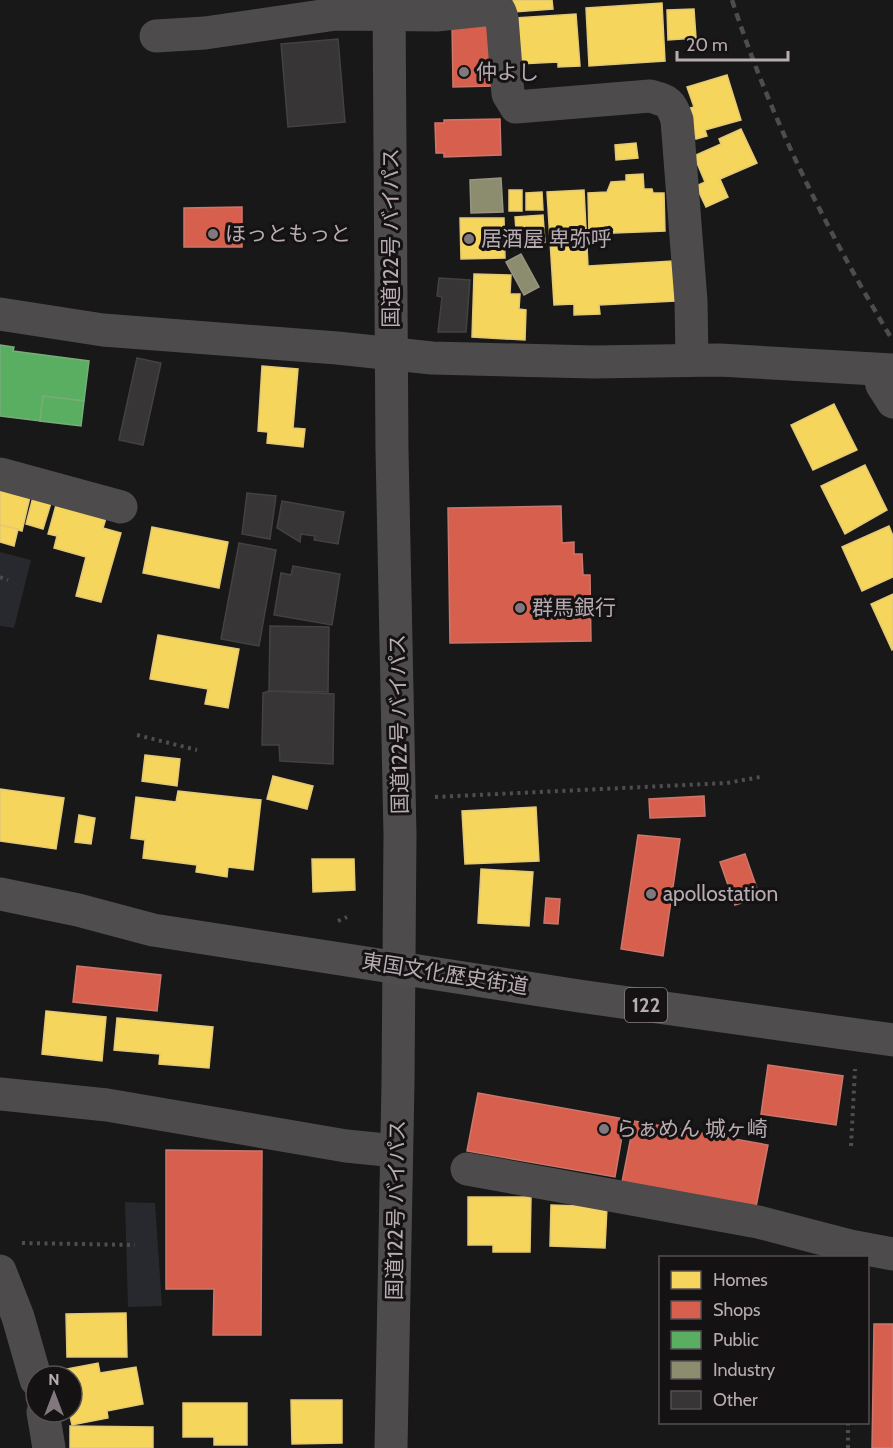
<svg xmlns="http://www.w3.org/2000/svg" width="893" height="1448" viewBox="0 0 893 1448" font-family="Cabin,'Noto Sans JP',sans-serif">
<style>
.green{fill:#28282f}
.homes{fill:#f6d55c;stroke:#e3c876;stroke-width:1.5}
.shops{fill:#d6604d;stroke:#cd766b;stroke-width:1.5}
.public{fill:#5aae61;stroke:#76ad79;stroke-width:1.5}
.industry{fill:#8c8c6e;stroke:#999582;stroke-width:1.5}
.building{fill:#373536;stroke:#444143;stroke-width:1.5}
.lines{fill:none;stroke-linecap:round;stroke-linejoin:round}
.path{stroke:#4f4d4f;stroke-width:4;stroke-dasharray:3 4.5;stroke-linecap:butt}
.minor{stroke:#4e4b4c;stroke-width:33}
.highway{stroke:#4f4d4d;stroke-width:33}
.rail{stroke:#4f4c4d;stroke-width:4.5;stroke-dasharray:8 6;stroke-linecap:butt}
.poi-dot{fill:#80787c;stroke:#141213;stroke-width:2}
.labels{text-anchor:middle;stroke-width:6;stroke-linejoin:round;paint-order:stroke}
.shield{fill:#141213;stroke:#877d82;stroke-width:1.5}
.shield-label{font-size:20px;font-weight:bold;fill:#b8abb2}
.poi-label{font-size:21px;fill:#b8abb2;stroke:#141213;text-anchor:start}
.street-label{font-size:21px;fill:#b8abb2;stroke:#141213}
</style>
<rect width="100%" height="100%" fill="#181818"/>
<g class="green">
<polygon points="0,552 31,560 14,628 0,626"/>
<polygon points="125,1202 155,1203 162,1306 128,1307"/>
</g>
<g class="homes">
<polygon points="513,0 552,0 553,9 514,12"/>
<polygon points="662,3 665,61 589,66 586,8"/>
<polygon points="694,9 696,38 668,40 667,10"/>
<polygon points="576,14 580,66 558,67 558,62 519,64 515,18"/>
<polygon points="727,75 741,120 705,130 707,136 696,139 690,117 693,117 690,108 694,107 687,87"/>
<polygon points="741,129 757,163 720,179 728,197 706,207 696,186 705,182 694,156 721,144 719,139"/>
<polygon points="636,143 638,158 616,160 615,145"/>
<polygon points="643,174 644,189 652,189 653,193 664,193 665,231 589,234 588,193 607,192 611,182 626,181 626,175"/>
<rect x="509" y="190" width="13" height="21"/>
<polygon points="584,190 588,266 673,261 675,301 599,305 600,314 574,315 574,304 554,305 547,192"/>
<polygon points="542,192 543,210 526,210 526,193"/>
<polygon points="543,215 545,242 517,243 515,217"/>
<polygon points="460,218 504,218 505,258 461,259"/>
<polygon points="474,274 511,275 510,294 520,294 519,309 526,310 525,340 472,337"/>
<polygon points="262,366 298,369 293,428 305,429 303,447 267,443 268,432 258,431"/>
<polygon points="834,404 857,450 813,470 791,425"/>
<polygon points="865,465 887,510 845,534 821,486"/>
<polygon points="0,489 30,497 22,531 0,525"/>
<polygon points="33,497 51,503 43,529 26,524"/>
<polygon points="56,505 106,518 103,528 121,533 101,602 76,596 86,557 54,548 57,536 48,534"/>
<polygon points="0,525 18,529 14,546 0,542"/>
<polygon points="889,526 893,536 893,577 862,591 842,547"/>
<polygon points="152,527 228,542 219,588 143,573"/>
<polygon points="893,594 893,649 892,650 871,604"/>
<polygon points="158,635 239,649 228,708 205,704 208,689 150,679"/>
<polygon points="145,755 180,759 177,786 142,781"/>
<polygon points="273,776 313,786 307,809 267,799"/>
<polygon points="0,789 64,798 56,849 0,841"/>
<polygon points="178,791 261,800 253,870 228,867 227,877 196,872 197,865 143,858 145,840 131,838 136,797 176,802"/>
<polygon points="536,807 539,861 465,864 462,811"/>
<polygon points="79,815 95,818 91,844 75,842"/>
<polygon points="312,859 354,859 355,890 313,892"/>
<polygon points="481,869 533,872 529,926 478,923"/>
<polygon points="46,1011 106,1017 102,1061 42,1054"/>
<polygon points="117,1018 213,1027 209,1068 159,1064 160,1054 114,1050"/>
<polygon points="468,1197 531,1197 530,1252 493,1252 493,1245 468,1245"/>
<polygon points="551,1205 607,1207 605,1248 550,1246"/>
<polygon points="126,1313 127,1357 67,1357 66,1314"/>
<polygon points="98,1363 100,1373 136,1367 143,1404 107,1411 108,1418 72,1425 69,1412 72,1412 72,1376 62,1376 61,1370"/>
<polygon points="291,1400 342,1400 342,1443 292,1444"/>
<polygon points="183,1403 247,1403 247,1445 214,1445 214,1437 183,1437"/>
<polygon points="70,1426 153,1427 153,1448 70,1448"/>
</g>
<g class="shops">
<polygon points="489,23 494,86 453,87 452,24"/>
<polygon points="500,119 501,155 444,157 444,153 436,153 435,123 444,123 444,120"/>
<polygon points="242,207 242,247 184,247 184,208"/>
<polygon points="561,506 562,543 574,542 574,554 582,554 583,575 590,575 591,641 450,643 448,508"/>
<polygon points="704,796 705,816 650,818 649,799"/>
<polygon points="638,835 680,839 663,956 621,949"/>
<polygon points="745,854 760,897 735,905 720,862"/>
<polygon points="546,898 560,899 558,924 544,923"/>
<polygon points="77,966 161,975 157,1011 73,1002"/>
<polygon points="768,1065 843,1076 836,1125 761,1114"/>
<polygon points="478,1093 625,1119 615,1177 467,1151"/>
<polygon points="634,1121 768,1145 756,1207 622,1182"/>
<polygon points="166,1150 262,1151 261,1335 213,1335 214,1289 166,1289"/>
<polygon points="874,1324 893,1324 893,1448 872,1448"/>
</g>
<g class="public">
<polygon points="0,345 14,347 13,351 89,361 84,401 43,396 40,421 0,416"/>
<polygon points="43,396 84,401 81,426 40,421"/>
</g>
<g class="industry">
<polygon points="501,178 503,212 471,213 470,180"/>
<polygon points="521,254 539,287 524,295 506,262"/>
</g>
<g class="building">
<polygon points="338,39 345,122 288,127 281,44"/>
<polygon points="439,278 470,280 466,332 438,332 442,297 437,296"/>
<polygon points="137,358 161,363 143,445 119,440"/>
<polygon points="247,493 276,496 270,539 242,534"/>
<polygon points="282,501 344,512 338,544 314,540 315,536 301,534 300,542 277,528"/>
<polygon points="239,543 276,550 259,646 221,639"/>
<polygon points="293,566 340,574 332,625 274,615 281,573 291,575"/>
<polygon points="270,626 329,627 328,692 269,691"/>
<polygon points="269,691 334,694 333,764 280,761 279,745 262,745 263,693"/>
</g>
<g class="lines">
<g class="path">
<polyline points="0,577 8,580"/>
<polyline points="137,735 197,750"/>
<polyline points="435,797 727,783 760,777"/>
<polyline points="338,921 347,917"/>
<polyline points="851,1146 855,1069"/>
<polyline points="22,1243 135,1245"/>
<polyline points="848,1448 848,1422"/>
</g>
<g class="minor">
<polyline points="389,0 392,450 400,835 398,1083 391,1448"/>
<path d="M156 36 205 33 336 14 436 15 493 9 500 12 502 18 508 94 516 107 650 96C668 101 671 102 677 120L691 301 692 359"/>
<polyline points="0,314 103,330 337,348 432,358 594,362 719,360 893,370"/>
<polyline points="878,370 882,385 893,402"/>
<polyline points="0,474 121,507"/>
<polyline points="0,1094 107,1105 346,1146 396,1151"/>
<polyline points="467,1169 758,1222 850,1246 893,1254"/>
<polyline points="0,1271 18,1317 36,1380"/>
<polyline points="43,1412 49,1448"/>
</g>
<polyline class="highway" points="0,894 78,910 153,930 579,996 893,1040"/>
<path class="rail" d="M732 0C771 120 828 233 893 341"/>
</g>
<g class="poi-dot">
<circle cx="464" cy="72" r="6"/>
<circle cx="213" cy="234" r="6"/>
<circle cx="469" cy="239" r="6"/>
<circle cx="520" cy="608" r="6"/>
<circle cx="651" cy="894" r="6"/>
<circle cx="604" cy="1129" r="6"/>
</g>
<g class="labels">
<rect class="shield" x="625" y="988" width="42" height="34" rx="4.5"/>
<g class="shield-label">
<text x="646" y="1012">122</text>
</g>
<g class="poi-label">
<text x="476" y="79">仲よし</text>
<text x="225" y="241">ほっともっと</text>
<text x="481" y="246">居酒屋 卑弥呼</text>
<text x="532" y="615">群馬銀行</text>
<text x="663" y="901">apollostation</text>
<text x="616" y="1136">らぁめん 城ヶ崎</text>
</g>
<g class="street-label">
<text transform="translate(391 238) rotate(-90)" y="7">国道122号 バイパス</text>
<text transform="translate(399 724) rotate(-91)" y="7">国道122号 バイパス</text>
<text transform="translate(445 974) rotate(9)" y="7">東国文化歴史街道</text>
<text transform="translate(396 1210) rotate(-89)" y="7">国道122号 バイパス</text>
</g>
</g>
<rect x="659" y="1256" width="210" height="168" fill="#141213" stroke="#564f53" stroke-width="1.5"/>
<rect x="671" y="1271" width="30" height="18" fill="#f6d55c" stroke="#564f53" stroke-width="1.5"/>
<text x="713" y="1286" font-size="18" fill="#b8abb2">Homes</text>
<rect x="671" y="1301" width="30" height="18" fill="#d6604d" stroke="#564f53" stroke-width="1.5"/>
<text x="713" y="1316" font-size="18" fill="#b8abb2">Shops</text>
<rect x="671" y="1331" width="30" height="18" fill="#5aae61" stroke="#564f53" stroke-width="1.5"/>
<text x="713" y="1346" font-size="18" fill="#b8abb2">Public</text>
<rect x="671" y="1361" width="30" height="18" fill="#8c8c6e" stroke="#564f53" stroke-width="1.5"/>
<text x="713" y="1376" font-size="18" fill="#b8abb2">Industry</text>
<rect x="671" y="1391" width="30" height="18" fill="#373536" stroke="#564f53" stroke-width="1.5"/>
<text x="713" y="1406" font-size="18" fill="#b8abb2">Other</text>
<g transform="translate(54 1394)"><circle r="28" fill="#141213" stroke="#564f53" stroke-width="1.5"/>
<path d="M0-4.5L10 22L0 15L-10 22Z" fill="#80787c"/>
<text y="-9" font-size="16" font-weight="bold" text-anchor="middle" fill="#b8abb2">N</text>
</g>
<path d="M677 51v9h111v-9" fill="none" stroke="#b8abb2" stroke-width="3"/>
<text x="686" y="51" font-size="18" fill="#b8abb2" stroke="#141213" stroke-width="4.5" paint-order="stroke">20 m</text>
</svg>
